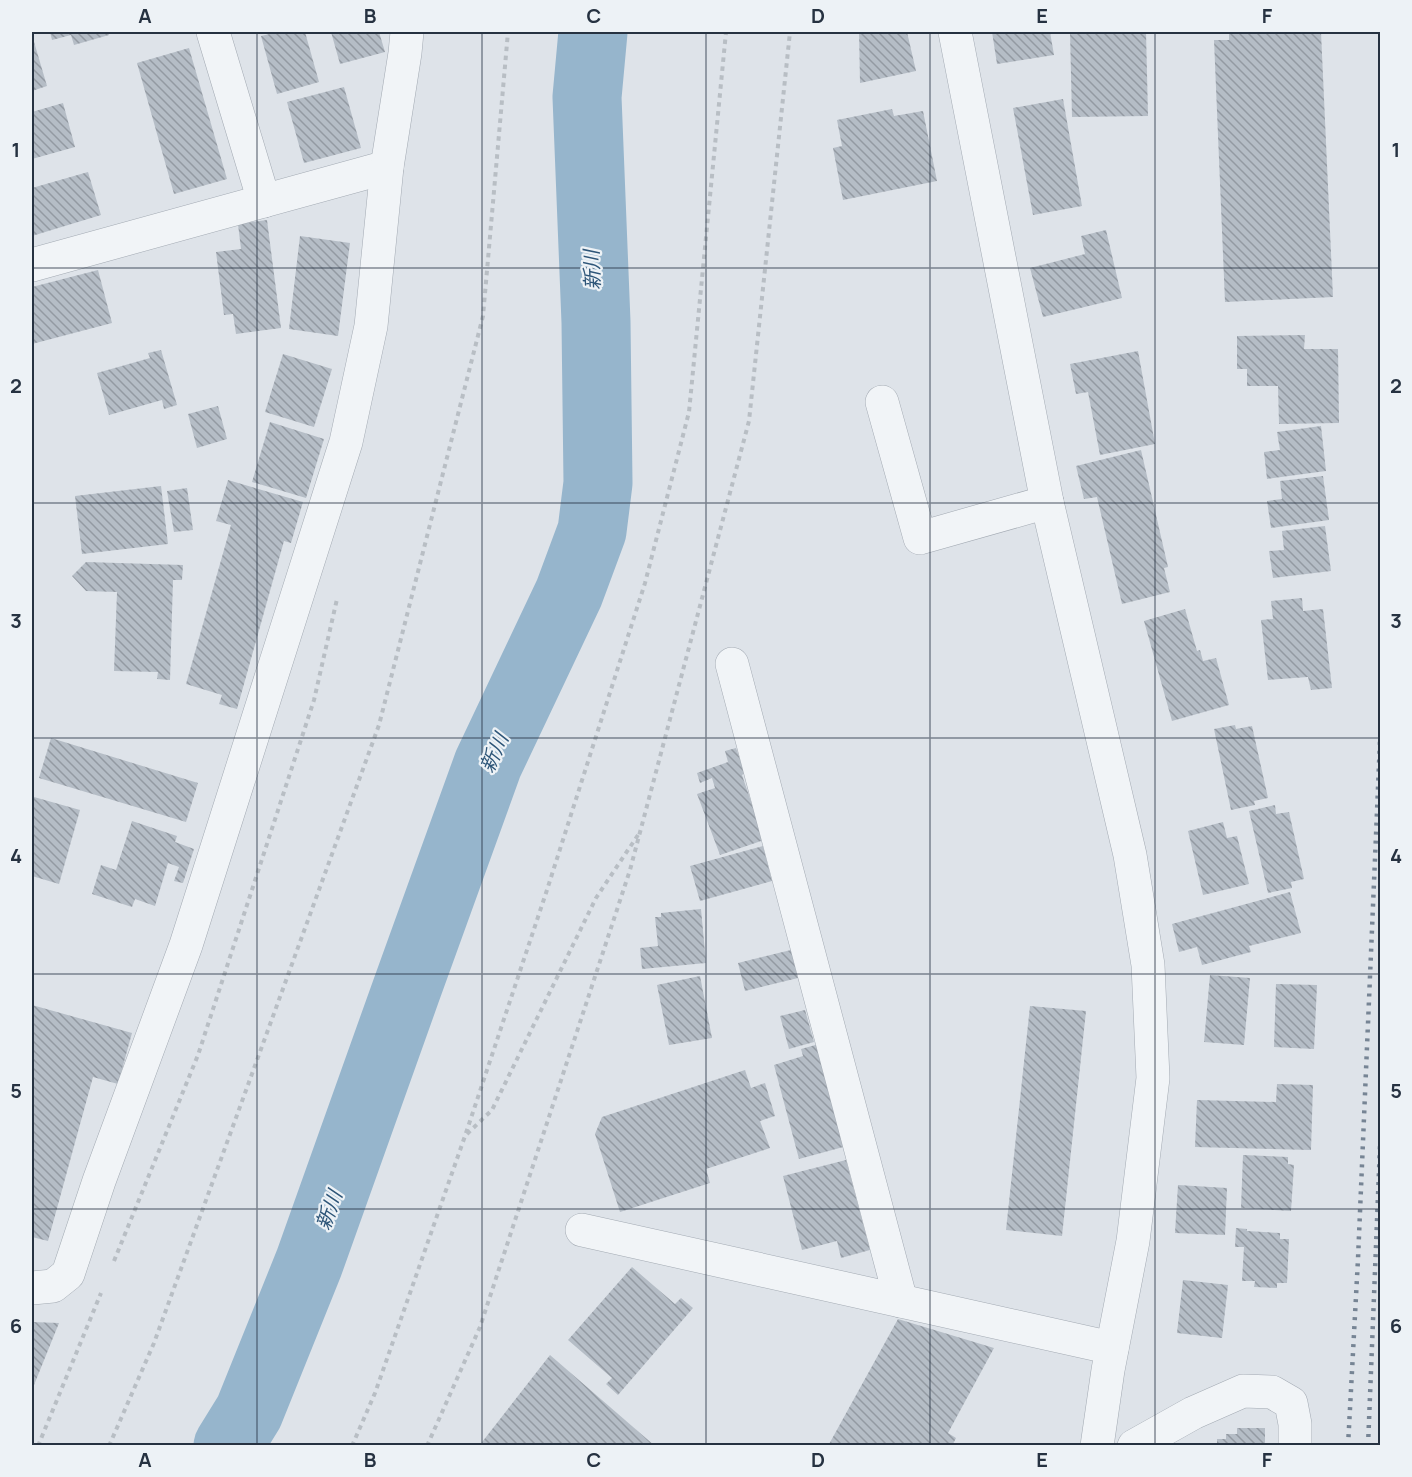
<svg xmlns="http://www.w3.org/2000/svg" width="1412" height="1477" viewBox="0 0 1412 1477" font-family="Manrope,'Noto Sans JP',sans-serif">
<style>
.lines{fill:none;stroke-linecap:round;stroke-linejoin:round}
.river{stroke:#96b5cc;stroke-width:69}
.building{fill:url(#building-back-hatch)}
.street-casing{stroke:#a3aab3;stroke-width:34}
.path{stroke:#b8bec4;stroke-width:4;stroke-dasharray:4.5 4.5;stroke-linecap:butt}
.street{stroke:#f1f4f7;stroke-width:33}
.rail{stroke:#768494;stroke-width:4.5;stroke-dasharray:3 6;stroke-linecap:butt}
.grid{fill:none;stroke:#263241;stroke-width:1.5;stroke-opacity:0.55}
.labels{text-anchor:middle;stroke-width:4.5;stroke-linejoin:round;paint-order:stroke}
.water-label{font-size:20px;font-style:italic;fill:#2d5578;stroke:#edf2f6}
.neatline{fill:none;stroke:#263241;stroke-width:2}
.grid-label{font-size:20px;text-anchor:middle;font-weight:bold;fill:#263241}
</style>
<defs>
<pattern id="building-back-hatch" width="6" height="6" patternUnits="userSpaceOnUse" patternTransform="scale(1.5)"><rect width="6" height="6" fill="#b5bdc6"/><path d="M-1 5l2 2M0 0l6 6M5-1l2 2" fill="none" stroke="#939aa2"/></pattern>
</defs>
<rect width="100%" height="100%" fill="#dee3e9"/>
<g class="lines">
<polyline class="river" points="228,1446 249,1412 309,1263 406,991 488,764 569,593 592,531 598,483 596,322 587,97 593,32"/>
</g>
<g class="building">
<polygon points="50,32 108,32 109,35 74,45 71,35 52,40"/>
<polygon points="278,32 305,32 319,82 277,94 261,36"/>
<polygon points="331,32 379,32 385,52 340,64"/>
<polygon points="859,32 907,32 916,71 860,83"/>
<polygon points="992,32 1050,32 1054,55 997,64"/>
<polygon points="1070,32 1146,32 1148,116 1072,117"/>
<polygon points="1229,32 1321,32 1333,297 1225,302 1214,40 1229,40"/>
<polygon points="32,35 47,86 32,91"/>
<polygon points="189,48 227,179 174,194 137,63"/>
<polygon points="344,87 361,148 304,163 287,102"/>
<polygon points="1063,99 1082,206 1033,215 1013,108"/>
<polygon points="63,103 75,147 32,159 32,112"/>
<polygon points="892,109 894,116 923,111 937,181 843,200 833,148 842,146 837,120"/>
<polygon points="88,172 101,215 32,236 32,188"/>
<polygon points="267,220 281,328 236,334 233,314 224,315 216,252 241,249 238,224"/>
<polygon points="1106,230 1122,298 1043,317 1030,268 1085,254 1081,236"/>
<polygon points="300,236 350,243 338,336 289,329"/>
<polygon points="98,270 112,323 32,344 32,287"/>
<polygon points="1305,335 1304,349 1338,349 1339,423 1279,424 1278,386 1247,386 1247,369 1237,369 1237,336"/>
<polygon points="161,350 177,405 164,409 162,400 109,415 97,373 150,358 148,353"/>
<polygon points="1138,351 1155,444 1100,455 1088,392 1076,394 1070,364"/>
<polygon points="283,354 332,369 314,427 265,412"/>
<polygon points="218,406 227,439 197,448 188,414"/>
<polygon points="270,422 324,439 306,498 252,482"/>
<polygon points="1321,426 1326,471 1267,479 1264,452 1280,450 1277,432"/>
<polygon points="1141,450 1168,567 1164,568 1170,592 1122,604 1097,497 1084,499 1076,466"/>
<polygon points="1323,476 1329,520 1271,528 1267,501 1282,499 1280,481"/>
<polygon points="228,480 303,502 291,543 284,541 237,709 219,704 222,695 186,684 231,525 216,521"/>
<polygon points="161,486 168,544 82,554 75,496"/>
<polygon points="187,488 193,530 174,532 167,491"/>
<polygon points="1325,526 1331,571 1273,578 1269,551 1284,550 1282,531"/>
<polygon points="86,562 183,565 182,580 173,580 170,680 157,679 158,672 114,671 117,592 86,591 72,576"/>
<polygon points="1302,598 1303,611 1323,609 1332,688 1311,690 1308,677 1268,680 1261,620 1273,619 1271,601"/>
<polygon points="1185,609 1197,651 1200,650 1203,661 1216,658 1229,705 1172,721 1144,621"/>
<polygon points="1235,725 1236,729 1252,726 1268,798 1254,801 1255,805 1231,810 1214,729"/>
<polygon points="51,738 198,783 186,822 39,778"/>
<polygon points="736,748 745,773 742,775 764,840 720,855 697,794 715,788 712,778 700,783 697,773 728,762 725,751"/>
<polygon points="34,797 80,810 59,884 32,876 32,806"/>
<polygon points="1275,805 1276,814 1289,812 1304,879 1291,882 1292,888 1268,893 1249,811"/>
<polygon points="132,821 177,836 175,842 194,849 183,883 174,881 179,867 168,863 155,906 135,899 132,907 92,894 101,865 116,870"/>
<polygon points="1223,822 1227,838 1237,836 1249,884 1203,895 1188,831"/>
<polygon points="763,846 772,881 700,901 690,866"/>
<polygon points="1290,892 1301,933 1249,946 1251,952 1202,965 1197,947 1179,952 1172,924"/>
<polygon points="701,909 706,963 642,969 640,948 658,946 655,917 661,917 661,913"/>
<polygon points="791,950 798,978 745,991 738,963"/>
<polygon points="1210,975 1250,978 1244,1045 1204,1042"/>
<polygon points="700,976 712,1038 669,1045 657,985"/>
<polygon points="1276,984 1317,985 1314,1049 1274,1047"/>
<polygon points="32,1005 132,1033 118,1084 93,1077 48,1241 32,1237"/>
<polygon points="1030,1006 1086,1011 1062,1236 1006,1230"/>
<polygon points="805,1010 814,1042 789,1049 780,1016"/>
<polygon points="819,1044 847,1146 799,1159 774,1065 803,1056 801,1049"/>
<polygon points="745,1070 751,1088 765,1083 775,1116 760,1121 770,1148 706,1169 710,1183 620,1212 595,1134 602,1117"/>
<polygon points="1277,1084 1313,1085 1311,1150 1195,1147 1197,1100 1276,1102"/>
<polygon points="1243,1155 1288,1157 1288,1164 1294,1165 1291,1211 1241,1208"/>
<polygon points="846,1160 870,1250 841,1258 837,1241 802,1250 783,1176"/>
<polygon points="1178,1185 1227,1188 1225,1235 1175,1233"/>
<polygon points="1236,1228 1247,1229 1247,1231 1280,1233 1280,1239 1289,1239 1287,1283 1277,1283 1277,1288 1254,1287 1255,1281 1242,1281 1244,1247 1235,1247"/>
<polygon points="632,1267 675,1304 681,1298 693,1308 618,1395 606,1384 612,1378 568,1340"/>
<polygon points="1183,1280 1228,1285 1222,1338 1177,1333"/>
<polygon points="898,1319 994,1348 948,1433 956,1438 952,1446 828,1446"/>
<polygon points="32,1322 59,1323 32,1390"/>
<polygon points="550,1355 655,1446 479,1446"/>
<polygon points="1237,1428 1265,1428 1265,1446 1217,1446 1217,1439 1226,1439 1226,1434 1237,1434"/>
</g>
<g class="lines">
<g class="street-casing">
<g id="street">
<polyline points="213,32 264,201"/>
<polyline points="955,32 1047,502 1130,855 1148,965 1153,1078 1133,1241 1108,1370 1097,1446"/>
<polyline points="32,265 387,167"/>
<polyline points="882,402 920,538 1047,502"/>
<polyline points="732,664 901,1301"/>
<polyline points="582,1230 1112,1348"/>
<polyline points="32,1288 53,1286 68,1274 99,1181 186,945 346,442 371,326 387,167 405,53 407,32"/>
<polyline points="1134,1446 1193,1413 1243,1391 1272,1392 1291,1403 1295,1424 1295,1446"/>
</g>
</g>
<g class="path">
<polyline points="467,1134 492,1110 596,898 638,835"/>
<polyline points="114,1261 198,1055 314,700 337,599"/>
<polyline points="38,1446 101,1293"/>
<polyline points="109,1446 154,1343 379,725 483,316 508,32"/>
<polyline points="352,1446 375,1393 465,1136 546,893 645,583 689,412 726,32"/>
<polyline points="427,1446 480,1327 630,870 749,421 790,32"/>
</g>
<use href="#street" class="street"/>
<g class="rail">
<polyline points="1348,1446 1358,1259 1380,741"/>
<polyline points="1368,1446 1380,1146"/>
</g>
</g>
<path class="grid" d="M257 32V1446M482 32V1446M706 32V1446M930 32V1446M1155 32V1446M32 268H1380M32 503H1380M32 738H1380M32 974H1380M32 1209H1380"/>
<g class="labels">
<g class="water-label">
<text transform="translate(592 270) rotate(-92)" y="7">新川</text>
<text transform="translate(494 753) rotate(-66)" y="7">新川</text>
<text transform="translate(329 1210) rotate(-70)" y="7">新川</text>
</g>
</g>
<rect width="1412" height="1477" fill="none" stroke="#edf2f6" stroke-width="66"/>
<rect x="33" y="33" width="1346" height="1411" class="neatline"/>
<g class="grid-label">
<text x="145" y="23">A</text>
<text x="370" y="23">B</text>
<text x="594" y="23">C</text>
<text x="818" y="23">D</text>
<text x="1042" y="23">E</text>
<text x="1267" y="23">F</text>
<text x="16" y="157">1</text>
<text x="1396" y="157">1</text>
<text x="16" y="393">2</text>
<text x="1396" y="393">2</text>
<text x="16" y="628">3</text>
<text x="1396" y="628">3</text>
<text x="16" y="863">4</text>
<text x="1396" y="863">4</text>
<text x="16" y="1098">5</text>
<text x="1396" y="1098">5</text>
<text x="16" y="1333">6</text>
<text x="1396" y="1333">6</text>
<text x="145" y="1467">A</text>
<text x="370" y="1467">B</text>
<text x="594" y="1467">C</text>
<text x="818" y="1467">D</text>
<text x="1042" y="1467">E</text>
<text x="1267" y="1467">F</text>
</g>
</svg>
